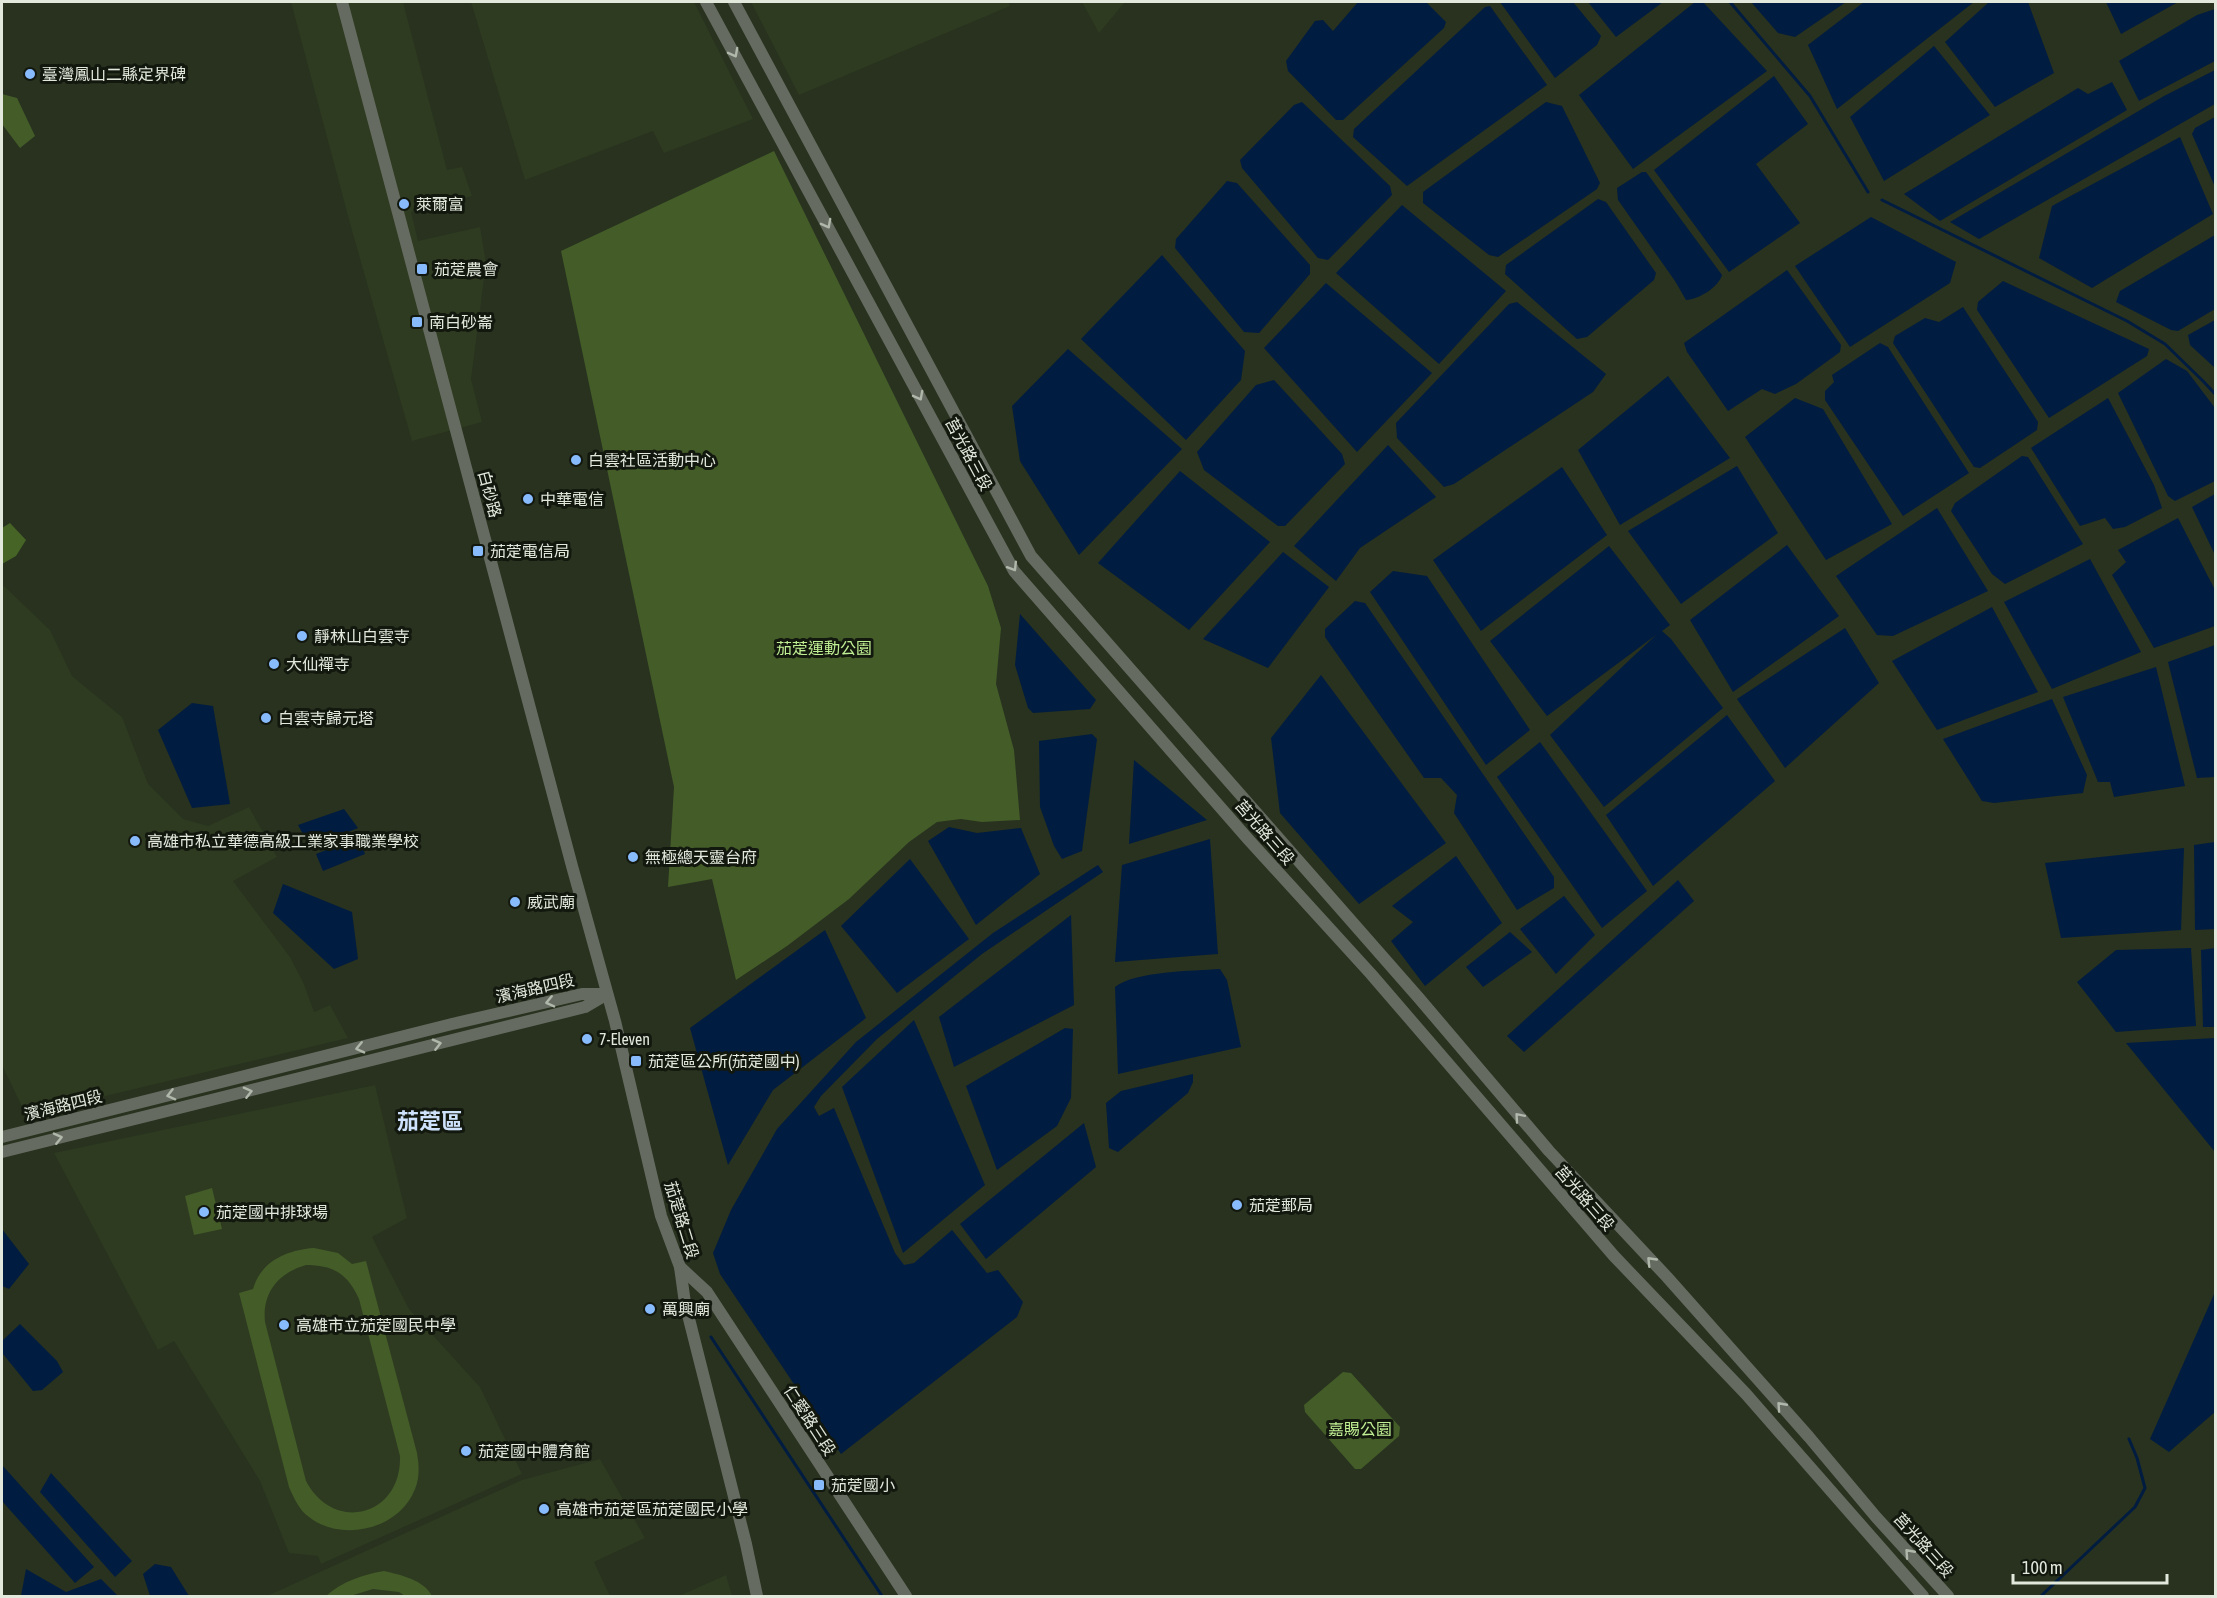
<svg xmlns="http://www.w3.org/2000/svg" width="2217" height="1598" viewBox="0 0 2217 1598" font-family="'Asap Condensed','Noto Sans TC',sans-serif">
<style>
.built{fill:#2e3b21}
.green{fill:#435c28;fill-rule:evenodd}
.forest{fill:#466425}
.water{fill:#001c40}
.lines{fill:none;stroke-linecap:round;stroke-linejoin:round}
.stream{stroke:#001c40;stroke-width:3}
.minor{stroke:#666b61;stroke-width:12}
.oneway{stroke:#b0b7ab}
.poi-dot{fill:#88bbfc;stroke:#13180f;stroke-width:2}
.labels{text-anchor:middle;stroke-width:6;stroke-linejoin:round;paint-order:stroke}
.poi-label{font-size:16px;fill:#e2e9dc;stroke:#13180f;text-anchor:start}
.street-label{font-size:16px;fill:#e2e9dc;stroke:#13180f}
.park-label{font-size:16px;fill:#c0ef93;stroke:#13180f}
.district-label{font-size:22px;font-weight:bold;fill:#cee2fb;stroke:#13180f}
</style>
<rect width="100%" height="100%" fill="#28321f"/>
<g class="built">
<polygon points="291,2 403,2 447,170 462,167 472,196 411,212 418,241 480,227 486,263 471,379 482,422 412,441 351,227"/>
<polygon points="471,2 694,2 753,119 664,153 653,131 525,180"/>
<polygon points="751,2 1008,2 1010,6 799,95"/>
<polygon points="1082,2 1125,2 1099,33"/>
<polygon points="4,586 50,630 72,676 122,717 148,784 183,819 208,826 249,807 277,857 233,881 290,957 304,984 314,1012 330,1005 348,1038 26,1115 2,1065 2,588"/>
<polygon points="375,1085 407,1218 372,1237 409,1309 480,1387 522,1474 321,1564 318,1556 289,1553 260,1481 174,1341 158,1350 54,1153"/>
<polygon points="600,1459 645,1538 594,1562 610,1596 267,1596 522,1480"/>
<polygon points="726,1575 732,1596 679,1596"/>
</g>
<g class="green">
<polygon points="2,94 17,98 35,136 20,148 2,124"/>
<polygon points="774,151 988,586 1001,628 996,684 1014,750 1020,820 982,822 961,819 937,822 909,842 849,899 787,946 736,980 712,879 668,887 674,787 561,251"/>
<polygon points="212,1188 222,1229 194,1235 185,1196"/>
<path d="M314 1248 338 1253 352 1264 366 1261 417 1453C419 1465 420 1477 415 1489 400 1529 342 1543 309 1517 299 1510 294 1498 289 1487L239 1293 253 1289C261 1261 287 1250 314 1248ZM306 1265C333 1265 348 1274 359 1299L400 1456C402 1516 334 1534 306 1481L265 1322C262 1293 278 1273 306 1265Z"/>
<polygon points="1343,1372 1351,1373 1400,1427 1399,1436 1361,1469 1355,1469 1305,1412 1304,1405"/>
<path d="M384 1571C401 1575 424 1580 432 1596H405L399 1592 373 1589 350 1596H326C343 1581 362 1575 384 1571Z"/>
</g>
<polygon class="forest" points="10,523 26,540 16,556 2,564 2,528"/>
<g class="water">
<polygon points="1358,2 1426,2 1446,22 1444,28 1343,120 1336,120 1288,71 1286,61 1315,21 1323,20 1333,31"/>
<polygon points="1500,2 1573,2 1601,36 1597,45 1555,78"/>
<polygon points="1588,2 1663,2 1616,37"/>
<polygon points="1695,2 1703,2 1767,71 1633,169 1579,95"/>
<polygon points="1751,2 1846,2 1795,37 1778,33"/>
<polygon points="1864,2 1974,2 1837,109 1808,45"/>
<polygon points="1989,2 2028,2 2054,73 1995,107 1945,42"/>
<polygon points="2106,2 2178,2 2121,34"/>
<polygon points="1490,6 1547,85 1407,186 1353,137 1354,129 1485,7"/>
<polygon points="2215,9 2215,61 2139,101 2119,61 2197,15"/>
<polygon points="1934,46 1990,115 1884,181 1850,117"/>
<polygon points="2215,70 2215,104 1979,239 1950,222 2164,96"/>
<polygon points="1774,76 1808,124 1756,164 1800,223 1729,272 1654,170"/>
<polygon points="2112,82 2127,110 1940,221 1904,194 2078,88 2088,94"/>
<polygon points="1302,102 1390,186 1392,195 1328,260 1318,258 1242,168 1240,160 1294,105"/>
<polygon points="1546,102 1562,106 1600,183 1597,189 1498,257 1489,255 1423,203 1423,192"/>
<polygon points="2215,117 2215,187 2192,134 2195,128"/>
<polygon points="2180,137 2213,214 2092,288 2039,258 2052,206"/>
<path d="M1642 172H1646L1722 275C1718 288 1699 299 1686 300L1675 281 1618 200 1617 188Z"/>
<polygon points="1227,181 1237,183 1310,265 1310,274 1259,333 1244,332 1175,248 1176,239"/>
<polygon points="1598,199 1606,202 1656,273 1654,280 1587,337 1577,339 1505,274 1506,265"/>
<polygon points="1402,205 1506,291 1439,364 1336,273"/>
<polygon points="1871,217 1956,262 1950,283 1850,347 1795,266"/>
<polygon points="2215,235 2215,309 2178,331 2171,330 2116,302 2120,291"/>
<polygon points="1162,255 1245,351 1241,380 1186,440 1081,339"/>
<polygon points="1787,270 1841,345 1840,352 1796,384 1775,394 1762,389 1728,411 1687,352 1684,343"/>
<polygon points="2003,281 2149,349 2147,356 2049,418 1977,310 1978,302"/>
<polygon points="1326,283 1432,373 1357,452 1264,348"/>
<polygon points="1517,302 1606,374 1593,392 1454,484 1444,487 1397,438 1396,423 1509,304"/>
<polygon points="1963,307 2038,422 2037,430 1980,468 1974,467 1893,343 1895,336 1925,318 1939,322"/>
<polygon points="2215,320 2215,368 2190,345 2188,335"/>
<polygon points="1880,343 1888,347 1969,473 1903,516 1825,400 1825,391 1834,382 1832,375"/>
<polygon points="1068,349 1182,449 1079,555 1020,461 1012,406"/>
<polygon points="2166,359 2187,371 2215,408 2215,481 2175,501 2168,496 2118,393"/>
<polygon points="1668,376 1730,458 1620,525 1578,450"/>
<polygon points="1274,380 1342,454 1345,464 1285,526 1278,526 1204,470 1197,452 1256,385"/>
<polygon points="1795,398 1823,409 1892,524 1826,560 1745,437"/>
<polygon points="2108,398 2154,485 2162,508 2125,527 2113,529 2105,518 2080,526 2031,448"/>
<polygon points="1388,445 1436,497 1360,548 1336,581 1294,546"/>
<polygon points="2022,456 2028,457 2083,544 2005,584 1992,574 1951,511 1955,503"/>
<polygon points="1737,466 1778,533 1681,604 1628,531"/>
<polygon points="1562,467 1607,535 1481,631 1433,560"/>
<polygon points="1180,471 1270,542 1189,630 1098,563"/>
<polygon points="2215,494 2215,555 2192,507"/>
<polygon points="1937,508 1988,591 1893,636 1877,635 1836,576"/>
<polygon points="2178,518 2215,590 2215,626 2154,648 2112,575 2126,562 2118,550"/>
<polygon points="1787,545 1839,616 1733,692 1690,620"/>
<polygon points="1609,546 1670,625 1662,631 1671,639 1723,708 1604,807 1550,735 1656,635 1547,716 1490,641"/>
<polygon points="1283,552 1329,587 1268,668 1203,639"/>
<polygon points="2090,559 2141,652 2052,689 2004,602"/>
<polygon points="1393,571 1427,576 1530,730 1486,765 1370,592"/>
<polygon points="1355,601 1365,603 1554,877 1554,888 1517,910 1454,813 1457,795 1441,778 1424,778 1325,637 1325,629"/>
<polygon points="1992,607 2038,692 1937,730 1892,661"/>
<polygon points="1020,614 1096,700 1090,709 1033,713 1028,708 1015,665"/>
<polygon points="1845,628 1879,683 1785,768 1737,699"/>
<polygon points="2215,645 2215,777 2197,778 2168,662"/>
<polygon points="2156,667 2185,786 2114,797 2110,782 2098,782 2063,697"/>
<polygon points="1321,675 1446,843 1359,904 1280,813 1271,738"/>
<polygon points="2052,699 2087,775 2083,793 1994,803 1982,801 1943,739"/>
<polygon points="192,703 213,706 230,804 192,808 158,730"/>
<polygon points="1727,715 1775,781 1653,886 1606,815"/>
<polygon points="1092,734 1097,739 1082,851 1062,859 1054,846 1040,807 1039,741"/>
<polygon points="1540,742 1647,891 1602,928 1497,777"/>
<polygon points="1134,760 1207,820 1129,844"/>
<polygon points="344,809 358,828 310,847 298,825"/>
<polygon points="949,827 977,833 1021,828 1040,874 976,925 928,841"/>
<polygon points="359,837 365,854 323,871 316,854"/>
<polygon points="1210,839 1218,954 1115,962 1122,865"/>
<polygon points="2215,842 2215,929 2195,930 2194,845"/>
<polygon points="2184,848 2181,930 2061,938 2045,863"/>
<polygon points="1456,856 1502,923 1425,986 1391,941 1413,922 1392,906"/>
<polygon points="910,859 969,939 897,993 841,926"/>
<polygon points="1098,865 1103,872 982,954 877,1039 821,1096 814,1107 819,1116 834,1108 895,1253 904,1265 914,1263 952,1230 987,1273 998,1270 1023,1302 1017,1317 841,1454 720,1274 713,1253 731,1210 777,1129 856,1042 993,933"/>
<polygon points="1678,880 1694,901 1524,1052 1507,1036"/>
<polygon points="283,884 352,912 358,959 334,969 273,913"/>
<polygon points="1564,896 1595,935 1556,974 1520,929"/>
<polygon points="1071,915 1074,1005 954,1067 939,1017"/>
<polygon points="825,930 866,1018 773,1090 728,1165 690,1028"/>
<polygon points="1510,932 1532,952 1483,987 1466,967"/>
<polygon points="2191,948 2196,1026 2116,1032 2077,982 2116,950"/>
<polygon points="2215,948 2215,1027 2203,1027 2201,950"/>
<path d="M1220 969 1227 980 1241 1047 1118 1074 1115 987C1135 971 1193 971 1220 969Z"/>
<polygon points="914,1020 985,1185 903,1253 842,1087"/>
<polygon points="1065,1028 1073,1029 1071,1098 1057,1126 997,1170 966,1086"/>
<polygon points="2215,1038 2216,1038 2215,1152 2126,1043"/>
<polygon points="1193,1074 1193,1082 1188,1093 1118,1152 1109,1148 1106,1103 1121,1091"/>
<polygon points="1084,1123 1096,1167 986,1259 960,1224"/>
<polygon points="2,1229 29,1264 9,1289 2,1286"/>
<polygon points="2215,1292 2215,1412 2169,1452 2150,1439"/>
<polygon points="20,1324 57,1361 63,1372 42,1390 33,1391 3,1354 2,1341"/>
<polygon points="2,1465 94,1567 75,1583 2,1501"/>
<polygon points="51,1473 132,1561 115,1577 40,1492"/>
<polygon points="155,1564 171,1567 189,1596 150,1596 143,1574"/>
<polygon points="26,1569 66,1592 101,1579 118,1596 21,1596"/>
</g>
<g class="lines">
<g class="stream">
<polyline points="1730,2 1810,96 1868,192"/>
<polyline points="1882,200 2127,321 2165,344 2203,381 2216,395"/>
<polyline points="711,1337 882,1596"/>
<polyline points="2041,1596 2135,1507 2145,1488 2137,1458 2129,1439"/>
</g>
<g class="minor">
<polyline points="342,2 572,866 615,1021 661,1216 680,1267 685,1303 746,1544 757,1596"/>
<polyline points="706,2 1014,571 1248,839 1371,974 1614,1256 1746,1394 1923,1596"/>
<polyline points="734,2 1031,556 1418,997 1549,1151 1667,1277 1809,1437 1876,1517 1948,1596"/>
<polyline points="2,1137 452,1024 582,994 606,994"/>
<polyline points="2,1152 585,1007 607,994"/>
<polyline points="680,1267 707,1292 906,1596"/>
</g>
</g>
<defs><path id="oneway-chevron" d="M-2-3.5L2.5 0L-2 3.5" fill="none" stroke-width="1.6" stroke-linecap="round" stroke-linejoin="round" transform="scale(1.5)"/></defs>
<g class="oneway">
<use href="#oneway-chevron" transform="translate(734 53) rotate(62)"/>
<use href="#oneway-chevron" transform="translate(827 224) rotate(62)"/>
<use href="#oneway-chevron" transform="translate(919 396) rotate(62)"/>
<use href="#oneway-chevron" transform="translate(1013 567) rotate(58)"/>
<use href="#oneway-chevron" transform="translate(550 1002) rotate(167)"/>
<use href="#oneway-chevron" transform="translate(437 1044) rotate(-14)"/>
<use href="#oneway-chevron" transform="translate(360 1048) rotate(167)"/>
<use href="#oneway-chevron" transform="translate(248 1092) rotate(-14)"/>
<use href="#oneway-chevron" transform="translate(171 1095) rotate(166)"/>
<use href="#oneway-chevron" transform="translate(1519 1117) rotate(-131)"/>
<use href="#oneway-chevron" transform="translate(58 1138) rotate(-13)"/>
<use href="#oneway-chevron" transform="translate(1651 1261) rotate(-134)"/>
<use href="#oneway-chevron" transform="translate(1781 1406) rotate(-132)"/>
<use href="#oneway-chevron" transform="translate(1909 1553) rotate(-132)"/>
</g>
<g class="poi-dot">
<circle cx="30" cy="74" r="6"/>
<circle cx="404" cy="204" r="6"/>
<rect x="416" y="263" width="12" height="12" rx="3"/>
<rect x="411" y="316" width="12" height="12" rx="3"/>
<circle cx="576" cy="460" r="6"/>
<circle cx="528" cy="499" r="6"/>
<rect x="472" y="545" width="12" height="12" rx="3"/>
<circle cx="302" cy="636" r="6"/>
<circle cx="274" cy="664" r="6"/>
<circle cx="266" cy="718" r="6"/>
<circle cx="135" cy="841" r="6"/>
<circle cx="633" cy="857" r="6"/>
<circle cx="515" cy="902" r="6"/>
<circle cx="587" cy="1039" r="6"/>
<rect x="630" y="1055" width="12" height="12" rx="3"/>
<circle cx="1237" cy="1205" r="6"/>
<circle cx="204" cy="1212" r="6"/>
<circle cx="650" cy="1309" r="6"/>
<circle cx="284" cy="1325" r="6"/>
<circle cx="466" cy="1451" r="6"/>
<rect x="813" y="1479" width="12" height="12" rx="3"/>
<circle cx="544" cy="1509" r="6"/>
</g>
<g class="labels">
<g class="poi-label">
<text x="42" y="80">臺灣鳳山二縣定界碑</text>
<text x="416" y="210">萊爾富</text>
<text x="434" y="275">茄萣農會</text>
<text x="429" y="328">南白砂崙</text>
<text x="588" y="466">白雲社區活動中心</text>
<text x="540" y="505">中華電信</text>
<text x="490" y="557">茄萣電信局</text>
<text x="314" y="642">靜林山白雲寺</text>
<text x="286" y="670">大仙禪寺</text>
<text x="278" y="724">白雲寺歸元塔</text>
<text x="147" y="847">高雄市私立華德高級工業家事職業學校</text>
<text x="645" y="863">無極總天靈台府</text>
<text x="527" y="908">威武廟</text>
<text x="599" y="1045">7-Eleven</text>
<text x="648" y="1067">茄萣區公所(茄萣國中)</text>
<text x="1249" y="1211">茄萣郵局</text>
<text x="216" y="1218">茄萣國中排球場</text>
<text x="662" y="1315">萬興廟</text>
<text x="296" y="1331">高雄市立茄萣國民中學</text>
<text x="478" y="1457">茄萣國中體育館</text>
<text x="831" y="1491">茄萣國小</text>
<text x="556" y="1515">高雄市茄萣區茄萣國民小學</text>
</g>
<g class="street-label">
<text transform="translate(969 454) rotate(62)" y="6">莒光路三段</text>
<text transform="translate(490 494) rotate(75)" y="6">白砂路</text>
<text transform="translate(1265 832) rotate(49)" y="6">莒光路三段</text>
<text transform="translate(535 988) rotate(-13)" y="6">濱海路四段</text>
<text transform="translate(63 1105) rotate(-14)" y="6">濱海路四段</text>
<text transform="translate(1585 1198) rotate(49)" y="6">莒光路三段</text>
<text transform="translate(682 1220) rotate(73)" y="6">茄萣路二段</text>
<text transform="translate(810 1420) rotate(57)" y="6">仁愛路三段</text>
<text transform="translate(1924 1545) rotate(48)" y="6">莒光路三段</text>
</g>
<g class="park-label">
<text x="824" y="654">茄萣運動公園</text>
<text x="1360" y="1435">嘉賜公園</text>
</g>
<g class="district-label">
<text x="430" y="1129">茄萣區</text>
</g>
</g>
<rect width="2217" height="1598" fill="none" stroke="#e2e9dc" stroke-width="6"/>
<path d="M2013 1574v9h154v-9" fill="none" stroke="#e2e9dc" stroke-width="3"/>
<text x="2022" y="1574" font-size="18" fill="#e2e9dc" stroke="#13180f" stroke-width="4.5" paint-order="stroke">100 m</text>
</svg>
